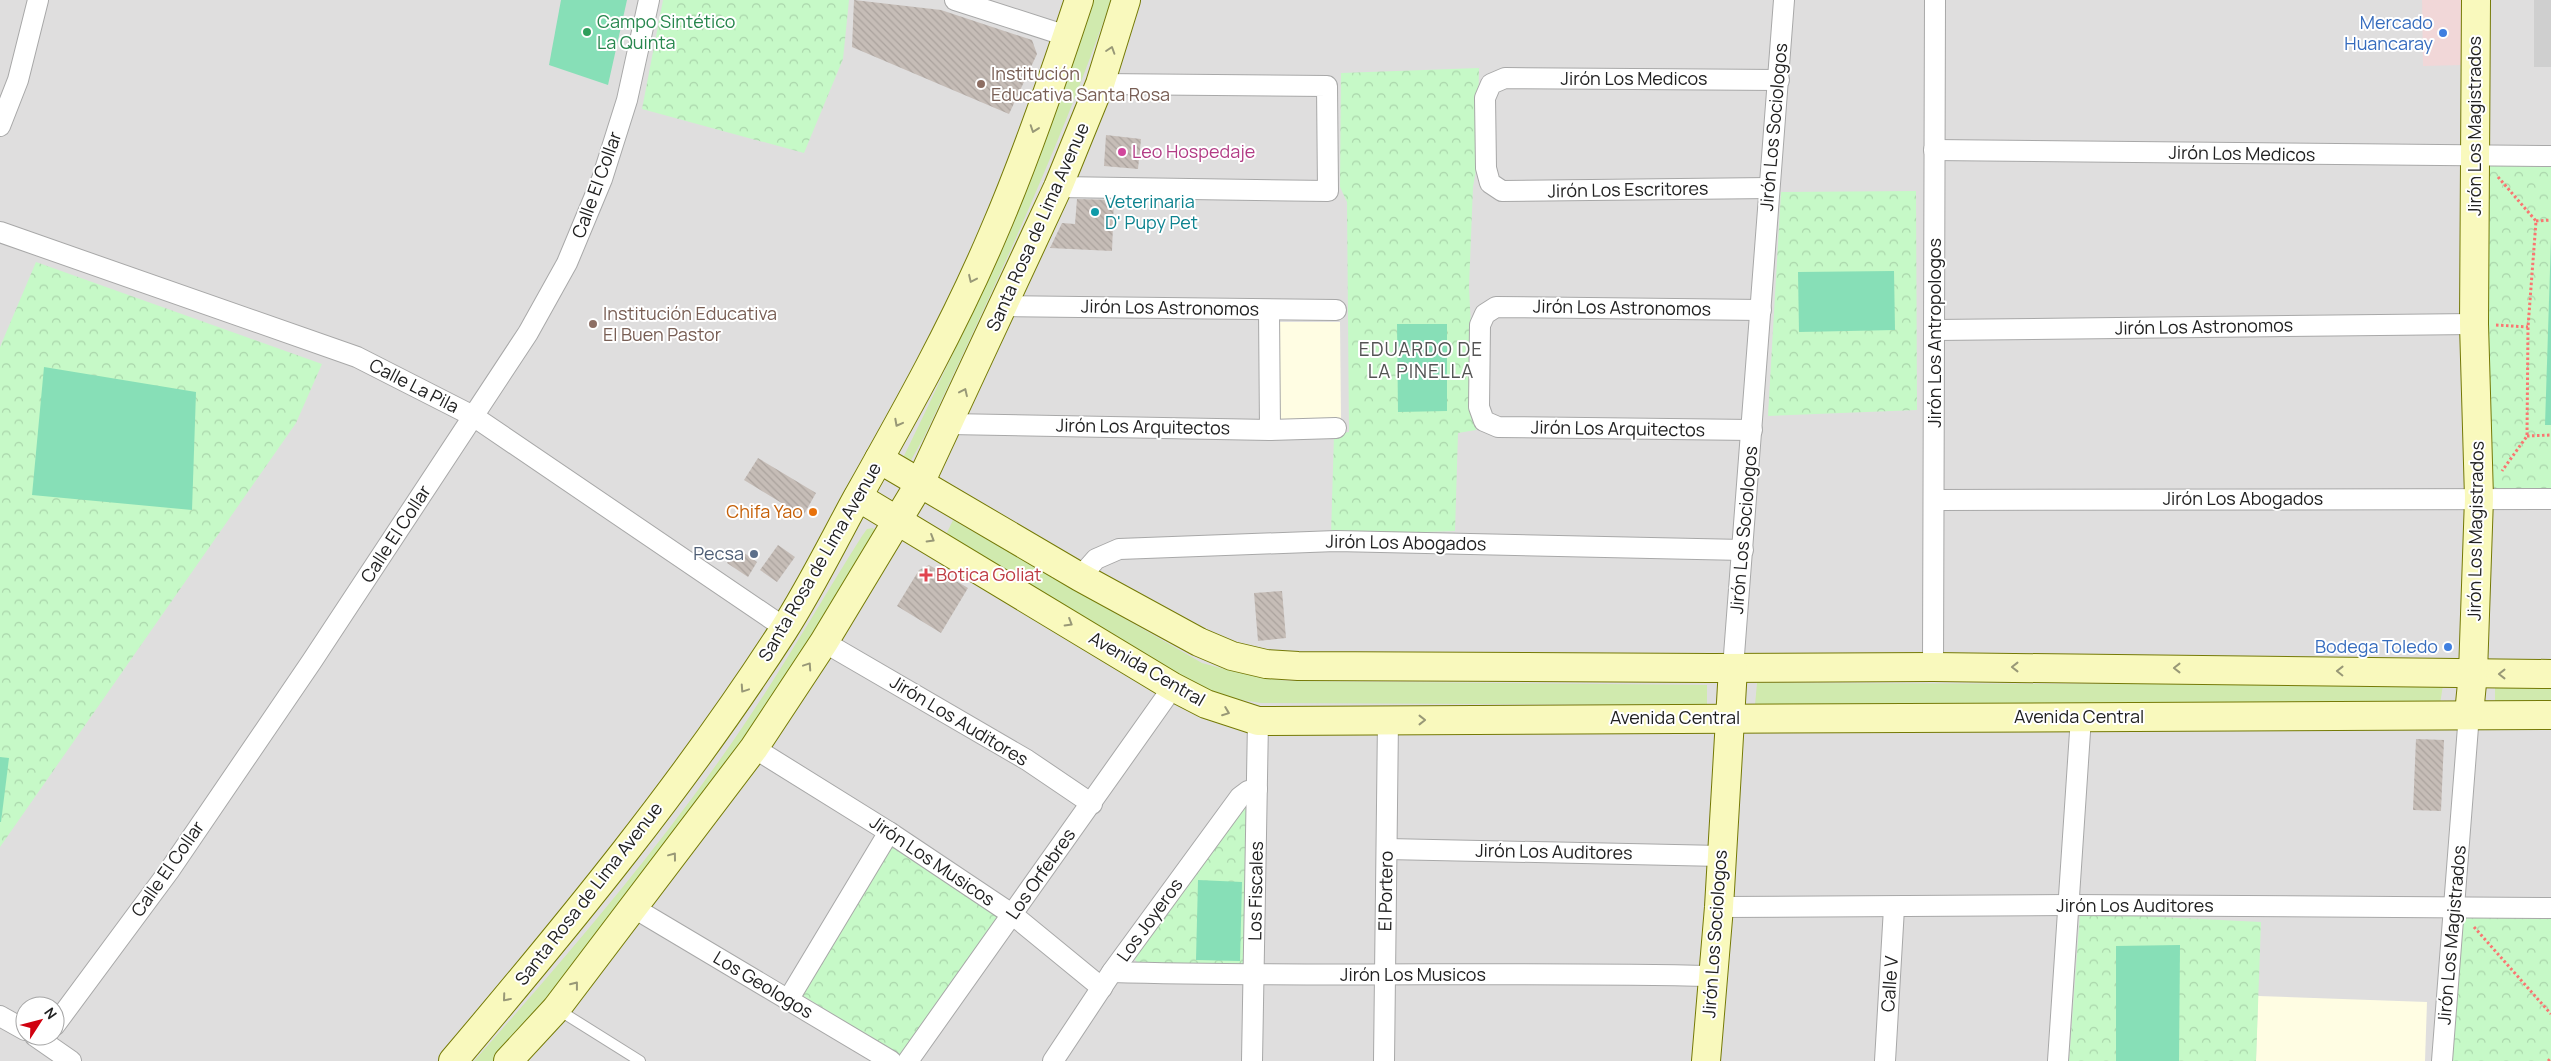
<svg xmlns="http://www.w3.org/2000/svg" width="2551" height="1061" viewBox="0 0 2551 1061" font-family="Manrope,sans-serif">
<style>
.residential{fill:#dfdede;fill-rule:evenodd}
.commercial{fill:#f1d7d8}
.education{fill:#fffde3}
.religious{fill:#cfcfcf}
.grass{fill:#d0eaae}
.park{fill:url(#park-crowns)}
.pitch{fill:#87dfb7}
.building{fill:url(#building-back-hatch)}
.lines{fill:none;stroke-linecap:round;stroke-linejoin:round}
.lane-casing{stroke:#a8a8a8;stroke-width:12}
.street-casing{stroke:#a8a8a8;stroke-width:22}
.secondary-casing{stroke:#757a06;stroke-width:30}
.path{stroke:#f97671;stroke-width:3;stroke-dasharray:2.5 2.5;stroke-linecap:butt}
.lane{stroke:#fff;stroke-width:10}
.street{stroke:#fff;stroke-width:20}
.secondary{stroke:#f9f9bd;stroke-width:28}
.oneway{stroke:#989877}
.leisure-dot{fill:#2e9e5b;stroke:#fff;stroke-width:2}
.shop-dot{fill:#3f7fe0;stroke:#fff;stroke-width:2}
.education-dot{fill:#8d6e63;stroke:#fff;stroke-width:2}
.hotel-dot{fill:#d1479c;stroke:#fff;stroke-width:2}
.culture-dot{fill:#0f9aa8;stroke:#fff;stroke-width:2}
.food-dot{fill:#e8710a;stroke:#fff;stroke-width:2}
.service-dot{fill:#5c6f8a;stroke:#fff;stroke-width:2}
.health-dot{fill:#e0444e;stroke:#fff;stroke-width:2}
.labels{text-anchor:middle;stroke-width:4;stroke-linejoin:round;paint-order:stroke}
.leisure-label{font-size:18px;fill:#27864d;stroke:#fff;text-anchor:start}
.shop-label{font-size:18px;fill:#366cbe;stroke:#fff;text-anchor:end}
.education-label{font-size:18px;fill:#785e54;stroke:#fff;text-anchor:start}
.street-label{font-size:18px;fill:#212121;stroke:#fff}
.hotel-label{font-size:18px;fill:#b23c85;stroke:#fff;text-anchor:start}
.culture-label{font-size:18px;fill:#0d838f;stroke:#fff;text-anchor:start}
.food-label{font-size:18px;fill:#c56008;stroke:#fff;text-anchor:end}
.service-label{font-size:18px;fill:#4e5e75;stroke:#fff;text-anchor:end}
.health-label{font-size:18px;fill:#be3a42;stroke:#fff;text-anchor:start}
.neighbourhood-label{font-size:19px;letter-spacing:1px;fill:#545454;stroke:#fff}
</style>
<defs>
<pattern id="park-crowns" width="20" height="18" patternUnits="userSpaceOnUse" patternTransform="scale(1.25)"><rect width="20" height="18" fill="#c6f9c7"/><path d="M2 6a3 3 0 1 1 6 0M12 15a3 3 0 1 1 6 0" fill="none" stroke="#aad5ab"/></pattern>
<pattern id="building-back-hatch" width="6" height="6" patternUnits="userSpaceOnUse" patternTransform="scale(1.25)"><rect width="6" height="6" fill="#c6bdb7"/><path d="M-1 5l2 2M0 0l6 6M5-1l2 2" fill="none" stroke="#aaa29d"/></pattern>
</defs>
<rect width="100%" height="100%" fill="#f1ede8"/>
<path class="residential" d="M0 0H2551V1061H0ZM25 1006H55V1036H25Z"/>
<polygon class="commercial" points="2422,0 2462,0 2463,65 2423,66"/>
<g class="education">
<polygon points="1275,322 1340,322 1341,419 1276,419"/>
<polygon points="2258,996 2427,1002 2425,1061 2256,1061"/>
</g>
<rect class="religious" x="2534" y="0" width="17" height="67"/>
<g class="grass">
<path d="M1094 0H1111C1059 150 992 293 924 437L910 462 902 460C975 311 1043 158 1094 0Z"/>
<path d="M953 520 1202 663C1231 671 1260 678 1290 681L1707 685V705L1261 703 1219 696 1173 676 943 541Z"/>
<path d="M873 528 877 535 828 620 689 823 498 1061H474C565 958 655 854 733 741 779 675 819 604 862 536L867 529Z"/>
<polygon points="1757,683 2443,685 2440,704 1755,705"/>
<polygon points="2495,687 2551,687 2551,703 2495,704"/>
</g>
<g class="park">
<polygon points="663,0 849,0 843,59 804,153 642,109"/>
<polygon points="1479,68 1477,164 1473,187 1469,287 1476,430 1458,433 1455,531 1331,535 1334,434 1349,432 1347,202 1340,187 1341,73"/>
<polygon points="2497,163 2551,163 2551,493 2490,494 2481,472 2488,166"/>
<polygon points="1916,191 1917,410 1768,416 1781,192"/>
<polygon points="36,262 322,364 296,423 0,847 0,347"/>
<polygon points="1244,808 1248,809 1248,964 1140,965 1135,960 1136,954"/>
<polygon points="894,842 1003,911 902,1057 802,995"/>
<polygon points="2080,913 2261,922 2256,1061 2069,1061"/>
<polygon points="2551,917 2551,1061 2451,1061 2461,925 2464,918"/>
</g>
<g class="pitch">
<polygon points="561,0 627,0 608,85 549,65"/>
<polygon points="2551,239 2551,425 2545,425"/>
<polygon points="1894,271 1895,330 1799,332 1798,272"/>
<polygon points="1397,324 1447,324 1447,411 1398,412"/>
<polygon points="44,367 196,392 192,510 32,495"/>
<polygon points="0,757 9,758 1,822 0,822"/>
<polygon points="1198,880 1242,882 1240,961 1196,960"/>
<polygon points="2180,945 2179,1061 2116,1061 2116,946"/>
</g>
<g class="building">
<polygon points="854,0 941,10 1032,40 1037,54 1009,114 852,47"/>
<polygon points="1106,135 1141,139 1138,169 1104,166"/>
<polygon points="1077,199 1114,200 1112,251 1050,248 1062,223 1075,224"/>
<polygon points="758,458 816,493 803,516 744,480"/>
<polygon points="778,545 795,557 777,582 760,570"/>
<polygon points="737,548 757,562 748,577 727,563"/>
<polygon points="929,565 968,588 941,633 897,606 919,570"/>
<polygon points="1282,591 1286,638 1258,641 1254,593"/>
<polygon points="2416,739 2444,740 2441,811 2413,810"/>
</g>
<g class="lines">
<g class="lane-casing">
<polyline id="lane" points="557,1009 640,1061"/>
</g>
<g class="street-casing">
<g id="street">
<polyline points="955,0 1067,36"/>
<polyline points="0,126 18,80 38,0"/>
<polyline points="1934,150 2551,156"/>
<polyline points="1058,187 1328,191 1327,86 1100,84"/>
<polyline points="1769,188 1502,191 1490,183 1486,168 1485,98 1491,84 1505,78 1779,80"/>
<polyline points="0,232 357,357 473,416 785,628"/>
<polyline points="1005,306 1336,310"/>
<polyline points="1269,310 1270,430"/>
<polyline points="1935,330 2474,324"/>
<polyline points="949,424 1270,430 1336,428"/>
<polyline points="1752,430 1498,427 1484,421 1479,407 1480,325 1485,314 1496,307 1761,310"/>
<polyline points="1935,500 2551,499"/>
<polyline points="1080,577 1096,559 1119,549 1336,541 1743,550"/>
<polyline points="824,642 1027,760 1092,804"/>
<polyline points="1933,667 1935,0"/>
<polyline points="1733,668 1784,0"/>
<polyline points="754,748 889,832 1013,915 1102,988"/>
<polyline points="1387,849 1721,856"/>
<polyline points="1719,907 2069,905 2551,908"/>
<polyline points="634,908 891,1061"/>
<path d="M1112 972C1313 978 1513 971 1713 976"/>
<polyline points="788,1000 889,832"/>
<polyline points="0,1016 25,1030"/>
<polyline points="55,1025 169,871 312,661 528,333 567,263 602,179 627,100 649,0"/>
<polyline points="35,1036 71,1061"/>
<polyline points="908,1061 1173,687"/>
<polyline points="1053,1061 1112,972 1240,797 1248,791 1257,789"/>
<polyline points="1252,1061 1258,721"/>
<polyline points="1384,1061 1388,720"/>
<polyline points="1885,1061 1894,908"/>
<polyline points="2058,1061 2081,717"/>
<polyline points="2442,1061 2469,714"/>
</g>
</g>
<g class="secondary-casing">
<g id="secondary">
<polyline points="879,459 1080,577 1199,642 1232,656 1266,664 1298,666 1711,668 1933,667 2551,674"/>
<polyline points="858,497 1173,687 1206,704 1258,721 2551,715"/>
<polyline points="2469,714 2473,673 2479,498 2474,324 2476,0"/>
<path d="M453 1061C570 923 685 783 783 631 810 589 832 544 856 500 905 413 954 326 993 234 1026 158 1053 79 1079 0"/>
<polyline points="508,1061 556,1009 754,748 824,642 920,483 1058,187 1100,84 1126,0"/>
<polyline points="1706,1061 1719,907 1733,668"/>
</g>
</g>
<g class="path">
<polyline points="2498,177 2536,221 2528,327 2527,436 2502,471"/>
<polyline points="2536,221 2551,220"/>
<polyline points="2496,325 2528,327"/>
<polyline points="2527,436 2551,435"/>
<polyline points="2474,927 2551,1014"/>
<polyline points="2548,1061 2551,1058"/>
</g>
<use href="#lane" class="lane"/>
<use href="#street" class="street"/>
<use href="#secondary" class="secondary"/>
</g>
<defs><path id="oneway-chevron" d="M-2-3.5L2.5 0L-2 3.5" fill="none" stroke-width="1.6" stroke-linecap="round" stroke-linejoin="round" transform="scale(1.25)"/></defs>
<g class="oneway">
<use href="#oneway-chevron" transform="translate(1111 50) rotate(-72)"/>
<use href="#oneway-chevron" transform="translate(1034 129) rotate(109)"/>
<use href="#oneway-chevron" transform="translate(972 279) rotate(115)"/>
<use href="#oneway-chevron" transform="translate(964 392) rotate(-65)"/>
<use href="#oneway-chevron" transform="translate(898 423) rotate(118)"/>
<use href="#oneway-chevron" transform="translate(931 539) rotate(31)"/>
<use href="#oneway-chevron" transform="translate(1069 623) rotate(31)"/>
<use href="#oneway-chevron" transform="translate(808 666) rotate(-56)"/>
<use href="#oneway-chevron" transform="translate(2015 667) rotate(-180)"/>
<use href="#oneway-chevron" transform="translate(2177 668) rotate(-180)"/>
<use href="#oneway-chevron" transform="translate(2340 671) rotate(-179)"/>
<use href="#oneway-chevron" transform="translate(2502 674) rotate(-180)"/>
<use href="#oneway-chevron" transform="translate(744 689) rotate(124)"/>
<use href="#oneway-chevron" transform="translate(1226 712) rotate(21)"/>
<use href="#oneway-chevron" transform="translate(1422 720)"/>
<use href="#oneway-chevron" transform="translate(673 856) rotate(-53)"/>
<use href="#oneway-chevron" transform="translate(575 985) rotate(-52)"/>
<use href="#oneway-chevron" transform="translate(506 998) rotate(130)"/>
</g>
<circle class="leisure-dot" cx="587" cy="32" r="5"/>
<g class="shop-dot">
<circle cx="2443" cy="33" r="5"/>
<circle cx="2448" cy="647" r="5"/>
</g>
<g class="education-dot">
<circle cx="981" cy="84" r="5"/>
<circle cx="593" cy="324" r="5"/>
</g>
<circle class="hotel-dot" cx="1122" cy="152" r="5"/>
<circle class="culture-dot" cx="1095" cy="212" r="5"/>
<circle class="food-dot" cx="813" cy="512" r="5"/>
<circle class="service-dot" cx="754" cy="554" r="5"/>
<path class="health-dot" d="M923.5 567.5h5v5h5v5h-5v5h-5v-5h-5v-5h5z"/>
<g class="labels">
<g class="leisure-label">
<text x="597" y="28">Campo Sintético<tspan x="597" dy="21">La Quinta</tspan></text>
</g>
<g class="shop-label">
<text x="2433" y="29">Mercado<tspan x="2433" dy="21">Huancaray</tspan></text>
<text x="2438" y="653">Bodega Toledo</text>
</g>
<g class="education-label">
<text x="991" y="80">Institución<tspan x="991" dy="21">Educativa Santa Rosa</tspan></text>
<text x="603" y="320">Institución Educativa<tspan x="603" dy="21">El Buen Pastor</tspan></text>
</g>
<g class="street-label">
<text x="1634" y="85">Jirón Los Medicos</text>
<text transform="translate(2475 126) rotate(-90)" y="6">Jirón Los Magistrados</text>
<text transform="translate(1774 127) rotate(-85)" y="6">Jirón Los Sociologos</text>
<text transform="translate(2242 154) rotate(1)" y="6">Jirón Los Medicos</text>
<text transform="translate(597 185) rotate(-70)" y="6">Calle El Collar</text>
<text transform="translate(1628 190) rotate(-1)" y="6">Jirón Los Escritores</text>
<text transform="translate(1038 227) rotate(-66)" y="6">Santa Rosa de Lima Avenue</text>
<text transform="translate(1170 308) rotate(1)" y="6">Jirón Los Astronomos</text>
<text transform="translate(1622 308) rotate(1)" y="6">Jirón Los Astronomos</text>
<text transform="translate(2204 327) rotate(-1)" y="6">Jirón Los Astronomos</text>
<text transform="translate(1935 333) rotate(-90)" y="6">Jirón Los Antropologos</text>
<text transform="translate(414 386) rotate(27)" y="6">Calle La Pila</text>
<text transform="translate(1143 427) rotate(1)" y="6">Jirón Los Arquitectos</text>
<text transform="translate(1618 429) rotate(1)" y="6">Jirón Los Arquitectos</text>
<text x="2243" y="505">Jirón Los Abogados</text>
<text transform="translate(1744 530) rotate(-85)" y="6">Jirón Los Sociologos</text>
<text transform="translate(2476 531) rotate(-89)" y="6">Jirón Los Magistrados</text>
<text transform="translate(396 534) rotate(-57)" y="6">Calle El Collar</text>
<text transform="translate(1406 543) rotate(1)" y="6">Jirón Los Abogados</text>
<text transform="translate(820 562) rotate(-60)" y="6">Santa Rosa de Lima Avenue</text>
<text transform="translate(1147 669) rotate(30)" y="6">Avenida Central</text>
<text x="2079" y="723">Avenida Central</text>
<text x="1675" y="724">Avenida Central</text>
<text transform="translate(959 721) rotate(31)" y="6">Jirón Los Auditores</text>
<text transform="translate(1554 852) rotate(1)" y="6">Jirón Los Auditores</text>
<text transform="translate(932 861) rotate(34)" y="6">Jirón Los Musicos</text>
<text transform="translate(168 869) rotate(-55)" y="6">Calle El Collar</text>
<text transform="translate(1041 874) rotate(-55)" y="6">Los Orfebres</text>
<text transform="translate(1256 891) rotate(-89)" y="6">Los Fiscales</text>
<text transform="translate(1386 891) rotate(-89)" y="6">El Portero</text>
<text transform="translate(589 894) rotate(-52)" y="6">Santa Rosa de Lima Avenue</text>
<text x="2135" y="912">Jirón Los Auditores</text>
<text transform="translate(1150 920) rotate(-54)" y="6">Los Joyeros</text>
<text transform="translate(1715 934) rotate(-86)" y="6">Jirón Los Sociologos</text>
<text transform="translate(2452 935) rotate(-85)" y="6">Jirón Los Magistrados</text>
<text x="1413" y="981">Jirón Los Musicos</text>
<text transform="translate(1890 984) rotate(-86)" y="6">Calle V</text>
<text transform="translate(763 985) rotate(31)" y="6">Los Geologos</text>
</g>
<g class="hotel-label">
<text x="1132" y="158">Leo Hospedaje</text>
</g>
<g class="culture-label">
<text x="1105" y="208">Veterinaria<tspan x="1105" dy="21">D' Pupy Pet</tspan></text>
</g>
<g class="food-label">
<text x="803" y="518">Chifa Yao</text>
</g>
<g class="service-label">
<text x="744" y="560">Pecsa</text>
</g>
<g class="health-label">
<text x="936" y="581">Botica Goliat</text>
</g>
<g class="neighbourhood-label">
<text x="1421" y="356">EDUARDO DE<tspan x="1421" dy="22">LA PINELLA</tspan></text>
</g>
</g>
<g transform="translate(40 1021) rotate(54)"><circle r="24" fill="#ffffff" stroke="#a6a6a6"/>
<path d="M0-4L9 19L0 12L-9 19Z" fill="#d0010f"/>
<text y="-8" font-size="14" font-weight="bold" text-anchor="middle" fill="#212121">N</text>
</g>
</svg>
